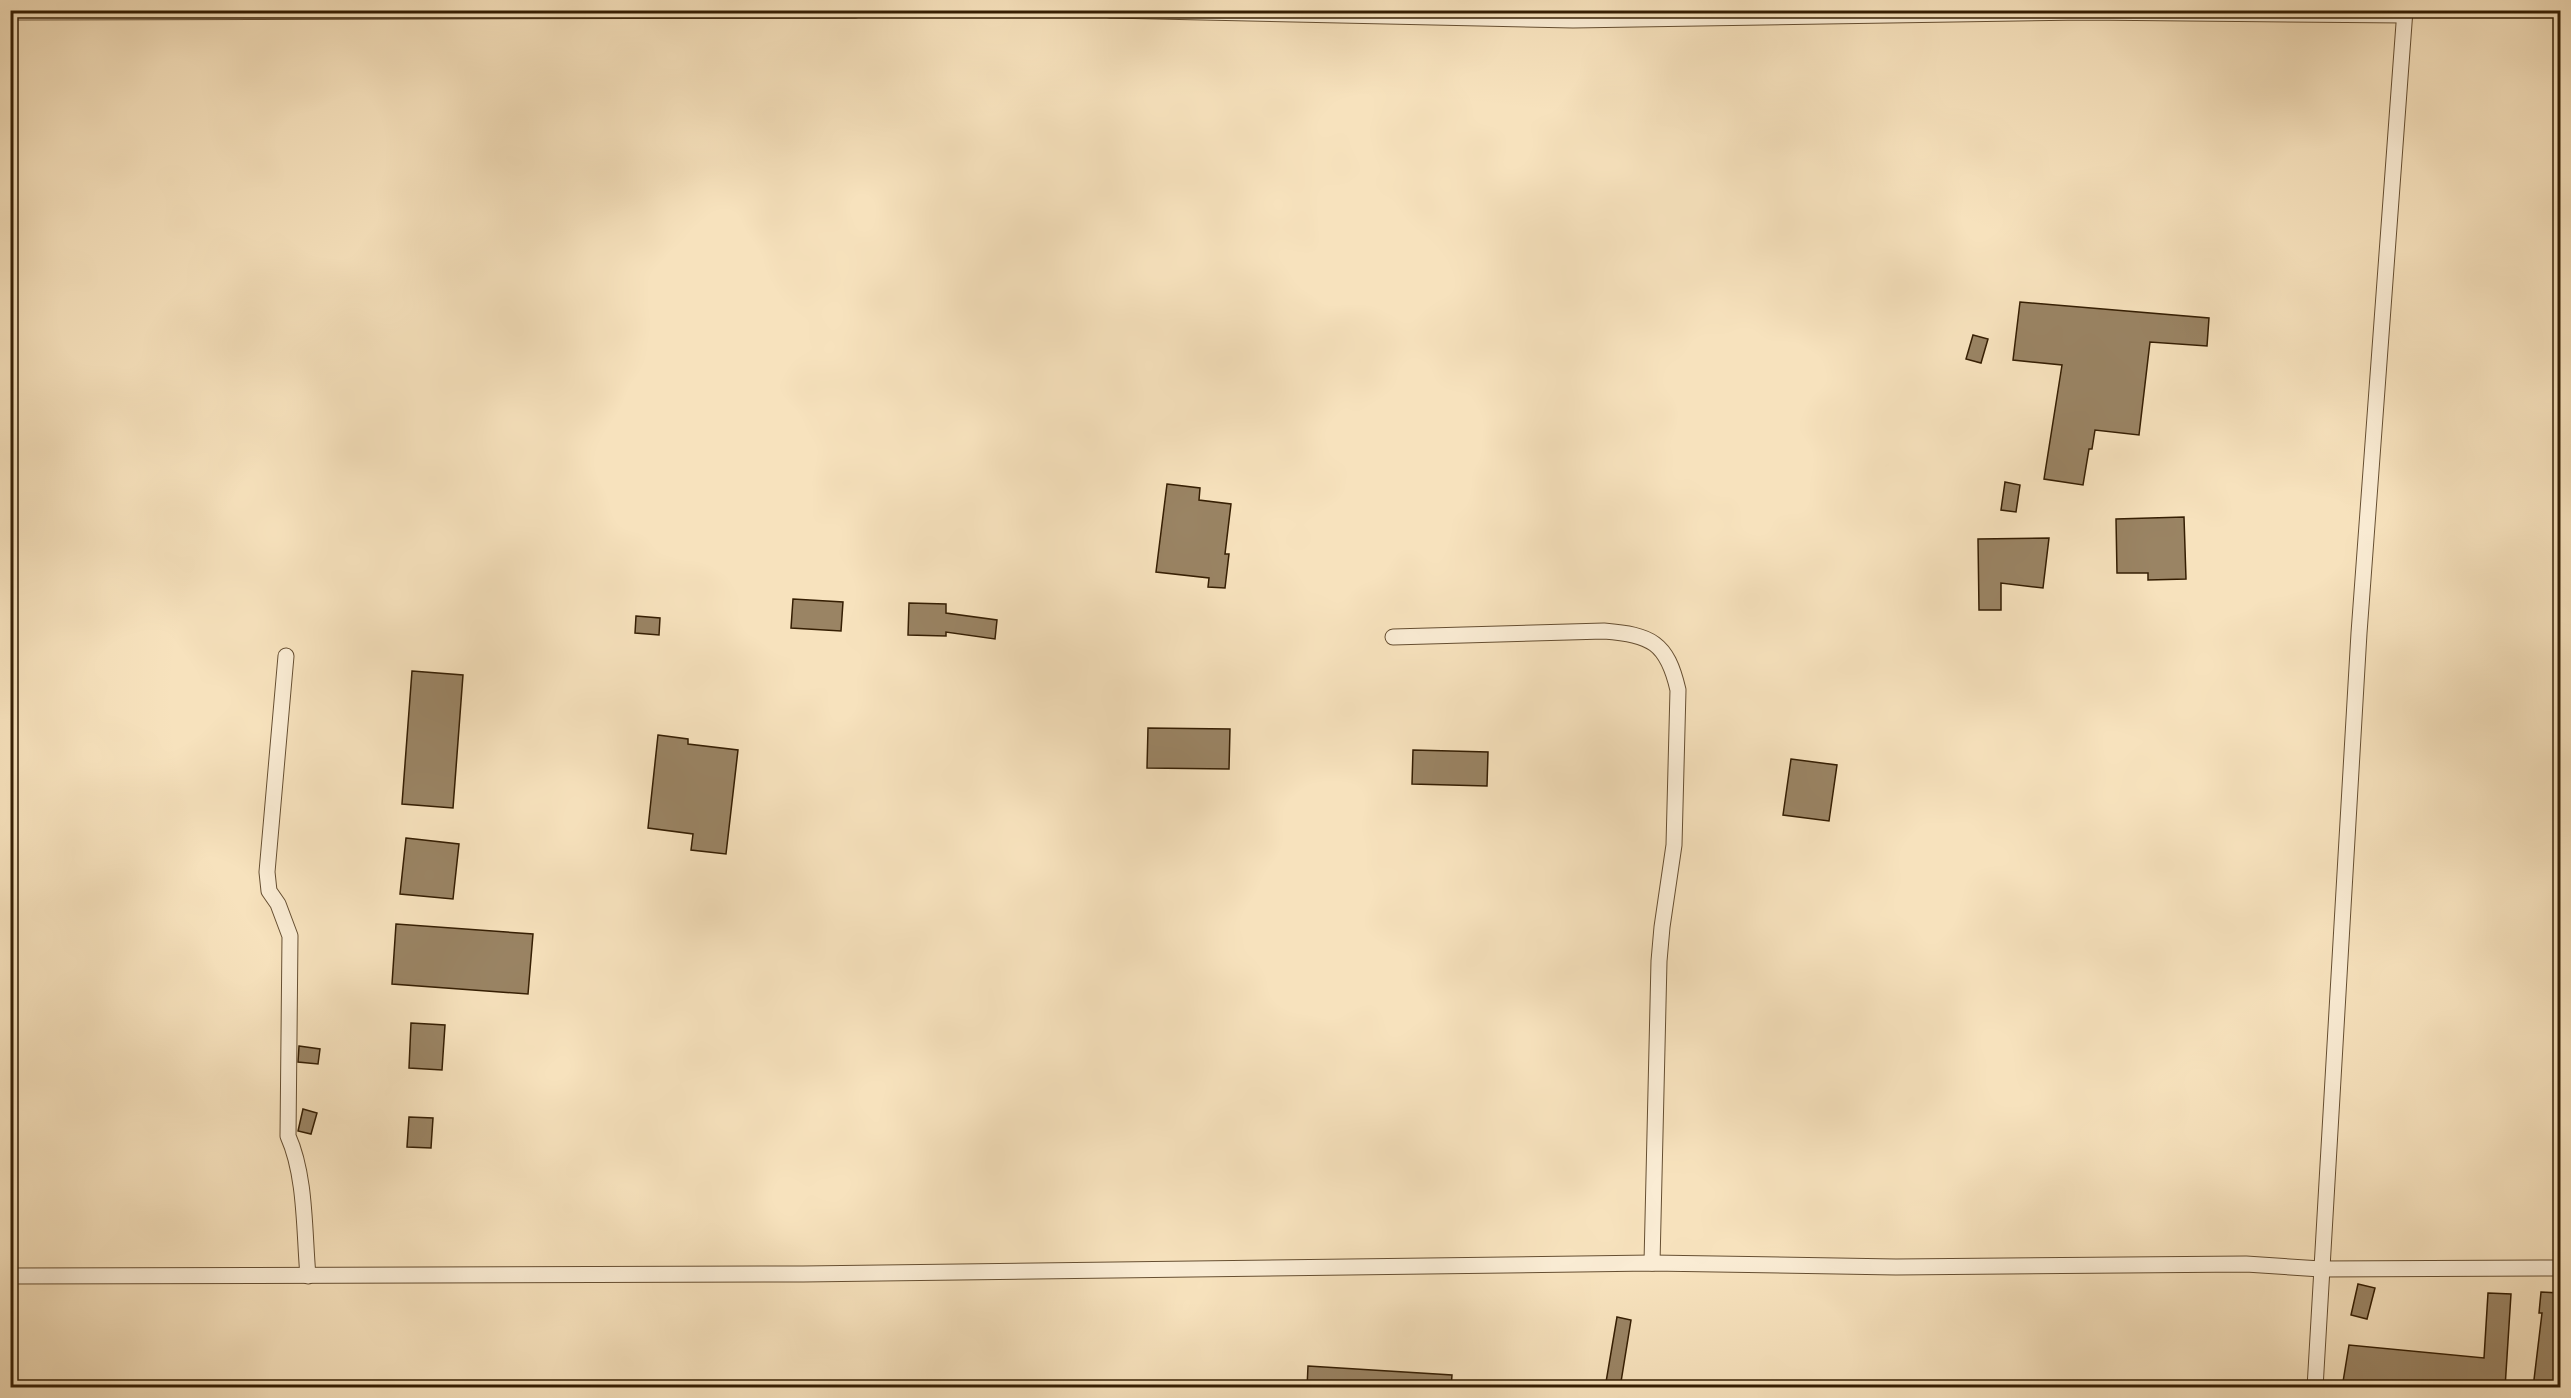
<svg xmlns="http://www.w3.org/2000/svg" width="2571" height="1398" viewBox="0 0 2571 1398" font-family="'IM FELL Great Primer',serif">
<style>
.building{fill:#9a8464;stroke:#351e03;stroke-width:1.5}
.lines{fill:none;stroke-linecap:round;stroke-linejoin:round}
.street-casing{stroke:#664f32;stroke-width:17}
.street{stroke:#faecd4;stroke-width:15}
</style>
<rect width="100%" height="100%" fill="#f7e2bd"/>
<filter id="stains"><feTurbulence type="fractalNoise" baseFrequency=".00333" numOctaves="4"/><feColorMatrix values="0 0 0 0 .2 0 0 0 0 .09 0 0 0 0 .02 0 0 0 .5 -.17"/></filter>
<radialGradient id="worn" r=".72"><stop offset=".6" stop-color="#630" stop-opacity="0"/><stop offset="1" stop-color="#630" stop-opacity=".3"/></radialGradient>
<g class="building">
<polygon points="2020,302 2209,318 2207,346 2150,342 2139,435 2095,430 2092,449 2089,449 2083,485 2044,479 2062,365 2013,360"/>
<polygon points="1973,335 1988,339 1981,363 1966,359"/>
<polygon points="2005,482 2020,485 2016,512 2001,510"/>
<polygon points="1167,484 1200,488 1199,500 1231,504 1225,554 1229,554 1225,588 1208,587 1209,578 1156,572"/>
<polygon points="2184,517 2186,579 2148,580 2148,573 2117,573 2116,519"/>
<polygon points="2049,538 2043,588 2001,583 2001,610 1979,610 1978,539"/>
<polygon points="793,599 843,602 841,631 791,628"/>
<polygon points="909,603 946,604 946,613 997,620 995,639 946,632 946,636 908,635"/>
<polygon points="636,616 660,618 659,635 635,633"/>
<polygon points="412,671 463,675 453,808 402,804"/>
<polygon points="1148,728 1230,729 1229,769 1147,768"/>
<polygon points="658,735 688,739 688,744 738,750 726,854 691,850 693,834 648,828"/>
<polygon points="1413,750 1488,752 1487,786 1412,784"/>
<polygon points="1791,759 1837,765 1829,821 1783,815"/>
<polygon points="406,838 459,844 453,899 400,894"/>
<polygon points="396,924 533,934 528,994 392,984"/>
<polygon points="411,1023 445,1025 442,1070 409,1068"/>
<polygon points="299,1046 320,1049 318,1064 298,1062"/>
<polygon points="303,1109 317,1113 311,1134 298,1131"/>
<polygon points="409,1117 433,1118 431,1148 407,1147"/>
<polygon points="2358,1284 2375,1288 2367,1319 2351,1315"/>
<polygon points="2541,1292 2560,1293 2560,1388 2533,1388 2542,1313 2539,1313"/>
<polygon points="2488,1293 2511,1294 2505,1388 2342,1388 2349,1345 2484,1358"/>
<polygon points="1617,1317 1631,1320 1620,1388 1605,1388"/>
<polygon points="1308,1366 1452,1375 1451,1388 1307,1388"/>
</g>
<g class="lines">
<g class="street-casing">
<g id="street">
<polyline points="1110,10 1573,20 2085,12 2405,15"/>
<polyline points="10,12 856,10"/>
<path d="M1393 637 1604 631C1651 635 1667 642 1678 690L1674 845 1662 927 1659 961 1652 1263"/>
<path d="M286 656 267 872 269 891 278 904 290 936 288 1136C306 1176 304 1232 308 1276"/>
<polyline points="10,1276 803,1274 1652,1263 1896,1267 2246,1264 2321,1269 2560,1268"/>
<polyline points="2315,1388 2359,633 2405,10"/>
</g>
</g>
<use href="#street" class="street"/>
</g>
<rect width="2571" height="1398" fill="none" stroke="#f7e2bd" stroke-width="36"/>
<rect x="12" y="12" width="2547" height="1374" fill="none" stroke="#351e03" stroke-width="3"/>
<rect x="18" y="18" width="2535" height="1362" fill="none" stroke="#351e03" stroke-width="1.5"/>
<rect width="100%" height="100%" filter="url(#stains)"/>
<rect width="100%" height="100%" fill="url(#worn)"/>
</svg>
